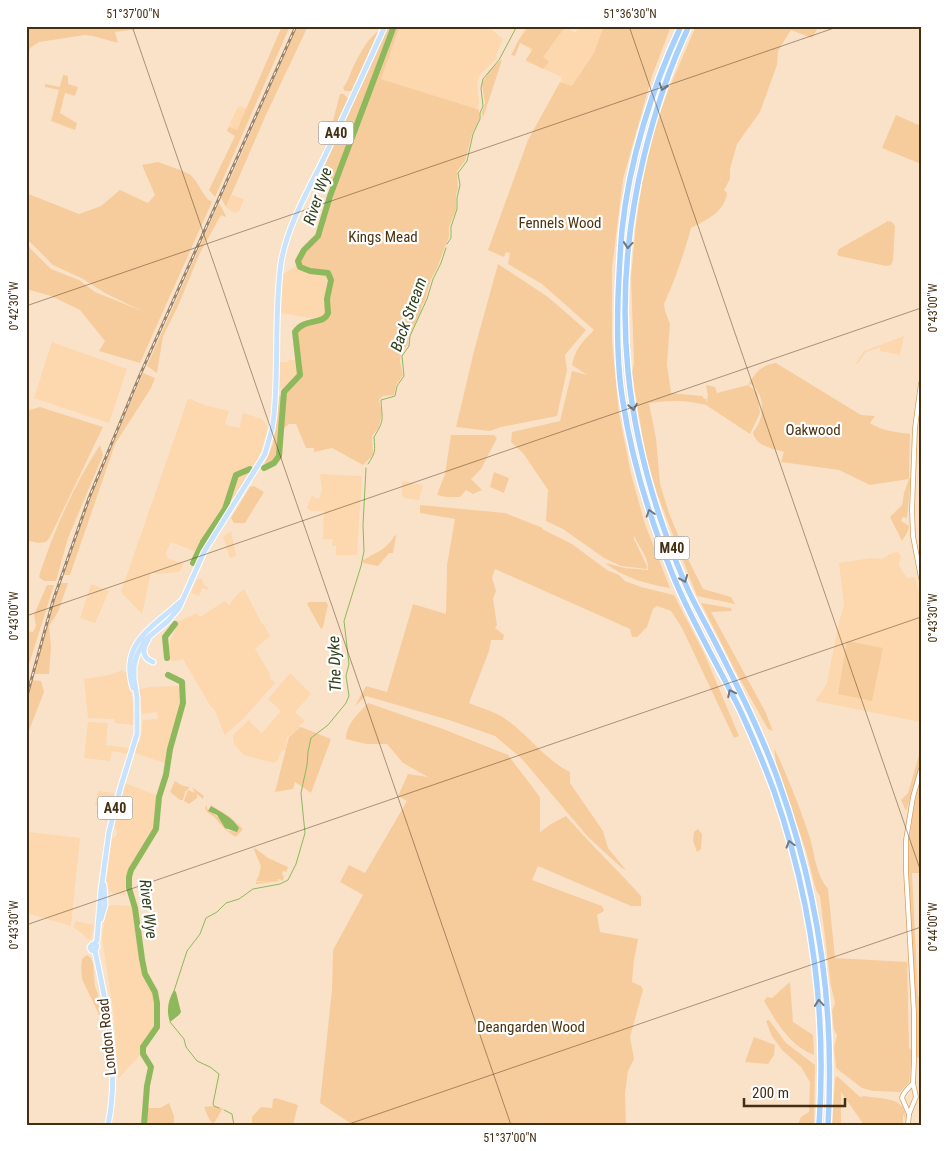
<svg xmlns="http://www.w3.org/2000/svg" width="947" height="1151" viewBox="0 0 947 1151" font-family="'Roboto Condensed',sans-serif">
<style>
.built{fill:#fdd7ad}
.green{fill:#f7cc9c}
.water{fill:#8eb85c}
.lines{fill:none;stroke-linecap:round;stroke-linejoin:round}
.stream{stroke:#8eb85c;stroke-width:1}
.river{stroke:#8eb85c;stroke-width:6}
.tertiary-casing{stroke:#d79f5e;stroke-width:5.5}
.primary-casing{stroke:#fff;stroke-width:7}
.motorway-casing{stroke:#fff;stroke-width:8}
.tertiary{stroke:#fff;stroke-width:4}
.primary{stroke:#cae3fd;stroke-width:5}
.motorway{stroke:#a7d1fc;stroke-width:5.5}
.rail-casing{stroke:#9b846a;stroke-width:3}
.rail{stroke:#fff;stroke-width:1;stroke-dasharray:4;stroke-linecap:butt}
.oneway{stroke:#71787c}
.ticks{fill:none;stroke:#452f13;stroke-width:1;stroke-opacity:0.45}
.labels{text-anchor:middle;stroke-width:4.5;stroke-linejoin:round;paint-order:stroke}
.shield{fill:#fff;stroke:#7d6d5a;stroke-width:1}
.shield-label{font-size:14px;font-weight:bold;fill:#452f13}
.park-label{font-size:15px;fill:#4d320d;stroke:#fff}
.street-label{font-size:15px;fill:#452f13;stroke:#fff}
.water-label{font-size:16px;font-style:italic;fill:#2e401a;stroke:#fff}
.neatline{fill:none;stroke:#452f13;stroke-width:2}
.ticks-label{font-size:12px;text-anchor:middle;fill:#452f13}
</style>
<rect width="100%" height="100%" fill="#fae2c9"/>
<g class="built">
<polygon points="400,26 487,26 503,39 496,55 497,58 479,76 477,82 479,103 477,109 381,79"/>
<polygon points="527,26 565,26 575,33 580,26 609,26 576,88 561,82 562,77 525,61 531,52 530,49 518,41"/>
<polygon points="241,106 247,109 237,130 229,127 229,125 233,125 230,123 238,107 240,108"/>
<polygon points="232,195 244,199 239,211 234,213 226,207"/>
<polygon points="296,266 306,272 324,274 327,276 325,297 326,312 323,317 310,318 281,313 283,274"/>
<polygon points="904,336 900,355 880,351 880,348 879,348 866,352 857,364 856,363 864,351"/>
<polygon points="52,342 127,369 109,423 34,398"/>
<polygon points="289,360 296,360 298,369 297,376 292,382 279,390 280,362 287,362"/>
<polygon points="188,399 190,399 204,405 229,411 225,423 227,425 239,428 241,426 240,425 243,413 262,419 268,427 261,451 255,466 236,473 227,500 216,519 219,520 217,524 214,523 198,547 201,549 199,553 171,542 166,552 167,558 184,564 179,572 158,574 151,572 142,614 121,592"/>
<polygon points="253,469 252,472 233,500 230,497 236,477"/>
<polygon points="320,474 362,476 357,555 336,555 336,546 332,546 333,539 323,539 324,511 311,511 307,508 312,496 319,499 322,489"/>
<polygon points="402,481 423,485 419,500 404,498 402,494"/>
<polygon points="231,531 236,556 230,558 223,537"/>
<polygon points="897,552 900,554 901,559 899,563 899,566 907,578 915,577 921,602 921,722 815,701 826,685 828,678 839,622 844,605 839,563 871,558 882,559 890,554"/>
<polygon points="197,579 202,579 204,585 209,588 207,590 202,588 199,596 191,593"/>
<polygon points="91,584 109,591 95,623 80,618"/>
<polygon points="244,589 262,624 264,625 270,636 255,649 269,672 271,679 275,683 243,719 225,735 224,734 215,710 211,707 183,659 175,661 168,660 167,652 171,639 179,621 197,613 200,617 225,601 229,605 236,596"/>
<polygon points="123,670 123,672 126,672 133,702 134,725 115,723 114,719 88,718 84,679 109,675"/>
<polygon points="290,673 311,694 295,712 305,721 299,726 301,728 287,737 286,749 281,751 278,760 274,763 244,755 234,744 233,737 235,733 250,719 251,723 262,733 281,711 268,699"/>
<polygon points="181,686 180,709 171,746 170,765 135,753 138,742 140,742 143,720 158,719 157,712 142,714 138,690 149,687"/>
<polygon points="88,722 108,723 106,745 129,748 127,754 112,751 110,761 84,758"/>
<polygon points="125,783 161,797 156,824 128,873 124,895 112,893 107,889 106,886 110,847 112,839 116,836 117,831 114,827"/>
<polygon points="98,791 114,793 110,808 95,805"/>
<polygon points="29,832 80,838 71,926 26,913 26,853"/>
<polygon points="112,905 134,906 141,961 153,990 156,1003 154,1028 141,1046 141,1054 118,1079 114,1016 102,938 105,917 109,906"/>
<polygon points="75,921 94,925 91,939 87,939 82,933 74,928"/>
</g>
<g class="green">
<polygon points="26,26 160,26 115,32 118,43 93,36 85,35 39,42 30,48 26,65"/>
<polygon points="282,26 290,26 215,197 209,190 235,136 228,132 227,130 229,127 237,130"/>
<polygon points="297,26 308,26 265,117 226,207 221,198 240,157"/>
<polygon points="388,26 391,26 331,187 318,180"/>
<path d="M395 26H400L381 79 477 109 479 110V120L472 134 465 161 457 171 458 189 456 195V210L449 227V237L437 268 431 279 425 301 422 305 420 314 409 335 408 344 401 354 400 361 403 375 396 385 394 395 383 396 379 400 382 413 379 427 372 436 373 455 363 465 332 448 314 452V448H306L296 424H288L287 426 283 428 286 391C290 386 295 384 299 380 307 369 293 345 297 331L305 325 310 322 322 321 328 316V294L331 277 326 271 310 269 301 266 299 263C301 250 312 247 319 237 322 232 324 216 327 209Z"/>
<polygon points="529,26 562,26 564,28 543,57 549,62 543,69 526,60 533,49 520,43 515,56 511,55 518,41"/>
<path d="M604 26H671L652 76 623 179 612 268V341L619 413 631 474 645 524 670 588C646 584 625 578 605 563L625 568 648 570C649 556 638 547 634 535V539L647 566V569L621 566 604 558 563 529 546 521 548 490 523 453 511 442 512 432 560 421 572 371 587 375 572 365C576 348 582 342 594 330L542 284 508 264 510 253 506 252 504 257 488 250 528 140 560 82 572 86 594 53Z"/>
<path d="M696 26H819L812 38 791 30 778 51 777 65 760 112 737 144 730 169V179L724 190 727 193C725 212 706 220 691 228 684 254 675 280 664 304L665 311 670 324 667 364 671 393 702 396 703 398 706 399V403L708 396 706 385 715 387 717 393 748 385C755 373 761 365 776 363L861 415 875 416 870 423C882 431 896 432 910 434L909 479 911 478 907 518 903 517 901 521 909 526 908 531 902 541 890 517 902 505 904 493 909 479 870 485 839 470 781 462 784 452C771 448 755 446 753 432 765 419 766 396 751 384L748 385 757 392 760 413 750 434 706 405C686 400 672 400 649 403L656 438 660 484 669 513 686 555 703 589 731 597 735 604 697 596 657 494 646 457 632 374 634 363 631 277 636 224 644 170 651 140 667 93Z"/>
<path d="M378 31 352 91H345L343 88C345 84 348 81 349 77 356 60 364 43 378 31Z"/>
<polygon points="501,60 502,60 483,118 482,112 485,103 482,84 489,71"/>
<polygon points="63,75 68,76 68,84 78,87 75,96 65,93 60,113 77,123 75,130 51,121 59,90 45,87 45,84 60,87"/>
<polygon points="340,94 344,94 348,99 329,142 325,142 326,135 329,136"/>
<polygon points="896,115 921,126 921,164 882,148"/>
<path d="M158 162C168 166 180 169 189 174 200 182 201 196 212 202L140 363 99 351 105 341 80 310 51 296 26 289V244L51 269 79 280 95 292 142 311 105 293 83 279 53 265 26 238V193L79 214 101 206 120 190 148 203 155 195 142 165Z"/>
<polygon points="219,203 226,216 225,217 221,215 200,253 177,308 163,336 157,373 147,366"/>
<polygon points="888,221 892,222 895,226 893,261 891,265 886,266 839,256 837,254 839,249"/>
<polygon points="498,264 548,297 586,330 565,355 567,370 557,416 501,427 490,431 456,427 474,351"/>
<polygon points="143,373 155,378 151,388 115,444 70,575 63,575 86,507"/>
<polygon points="283,395 277,458 268,467 263,468 273,444 279,396"/>
<polygon points="40,407 103,427 50,537 46,542 38,543 26,540 26,411"/>
<polygon points="451,435 494,435 497,438 481,469 471,479 482,490 473,494 466,490 460,497 446,497 437,495 445,474"/>
<path d="M100 445 103 455 68 538 56 581H44L39 577 40 573C55 528 74 485 100 445Z"/>
<polygon points="494,472 509,478 504,493 490,487"/>
<polygon points="254,486 264,492 245,523 234,523 231,518 250,487"/>
<path d="M420 505 505 513 543 528 542 529 572 544 607 570 619 575 625 581 641 587 674 595 704 653 739 736 734 738 682 628 671 611 657 606 653 609 647 627 637 637H632L630 629 495 569 492 578 496 591 493 599 497 625 495 628 504 635 503 640H491L489 651 469 703C480 708 494 711 504 718 528 734 545 760 570 772V783L603 831 608 848 626 870 622 868 588 837 522 759 495 736 449 720 366 696 355 706 366 686 387 692 413 604 446 614 447 565 455 519 420 513Z"/>
<path d="M395 535 396 536 393 553H389L378 566 363 563V560C375 553 388 549 395 535Z"/>
<polygon points="60,583 68,583 58,612 49,626 51,647 49,674 34,674 46,628"/>
<polygon points="47,585 54,585 26,674 26,631 33,632 36,626 34,615"/>
<polygon points="309,602 326,602 328,605 323,627 321,629 307,604"/>
<polygon points="701,603 731,608 732,611 711,612 765,711 773,731 768,729 736,672"/>
<polygon points="847,641 883,648 872,701 838,694"/>
<polygon points="32,680 41,681 44,692 26,738 26,703"/>
<path d="M368 703 443 729 508 755 540 797V832L551 824 566 816C590 844 617 869 641 896V906H631L538 866 532 880 602 906 604 911 597 915 600 932 638 939 634 960 632 982 641 986 643 990 630 1037 634 1059 628 1071 625 1094 626 1125H353L320 1103 332 990 333 950 363 895 340 882 349 865 365 873 407 801 398 796 408 774 428 777 403 763 387 744H366L346 739C346 724 358 714 368 703Z"/>
<polygon points="301,727 331,739 311,793 295,782 293,789 275,792 289,737"/>
<path d="M774 748C788 777 800 808 810 838 815 856 816 875 828 889L835 958 907 962 909 1048 913 1051 909 1082 900 1092 873 1091 862 1088 836 1068 834 1048 837 1035 834 1030 832 1011 835 1003 831 986 820 896 816 890 806 851 776 763Z"/>
<polygon points="921,748 921,764 906,811 901,800 908,793"/>
<path d="M921 777V873H912L918 996H921L920 1059 917 1057 916 1054C917 962 895 867 921 777Z"/>
<polygon points="175,781 183,786 190,787 185,792 183,800 180,800 170,792"/>
<polygon points="192,787 204,796 203,799 197,794 197,798 189,804 184,801 188,790 195,793"/>
<path d="M209 804 230 817 243 829 236 837C227 832 223 828 217 820 213 815 207 814 205 808L207 805V809L219 818 228 831 239 830Z"/>
<polygon points="698,829 702,834 701,849 697,852 693,841 694,832"/>
<polygon points="255,848 268,858 288,867 286,872 283,871 282,875 284,876 283,881 279,879 276,880 281,881 256,884 256,882 273,881 256,881 259,875 261,866 254,850"/>
<polygon points="87,955 91,958 93,964 95,986 100,1001 103,1023 82,979 81,967 82,959"/>
<path d="M790 982 793 1022 813 1035 814 1055C790 1046 777 1023 764 1001L767 997 772 998Z"/>
<polygon points="769,1020 786,1043 815,1065 814,1125 798,1125 801,1117 809,1112 810,1082 801,1067 782,1050 772,1036 766,1021"/>
<polygon points="754,1037 775,1045 774,1055 768,1064 745,1062"/>
<path d="M837 1076 860 1097 864 1096C878 1099 908 1096 905 1119L903 1114V1125H864L841 1092V1125H832L835 1079Z"/>
<polygon points="276,1098 298,1105 293,1125 252,1125 252,1117 261,1107 272,1108 273,1099"/>
<polygon points="169,1103 174,1116 174,1125 146,1125 147,1108 160,1108"/>
<polygon points="213,1106 223,1108 215,1122 212,1123 209,1119 204,1107"/>
</g>
<g class="water">
<path d="M211 806C221 812 232 817 239 828L237 832 225 828 217 815 208 811Z"/>
<path d="M174 990 176 992 181 1012 179 1015 170 1022C166 1011 168 1000 174 990Z"/>
</g>
<g class="lines">
<g class="stream">
<polyline points="447,244 451,238 451,227 457,209 457,198 460,185 458,173 467,161 473,134 480,119 480,113 483,106 481,88 483,79 499,60 517,26"/>
<path d="M368 464C376 452 375 451 374 437 385 419 382 420 381 400L395 396 397 386 404 376 402 356 409 346 410 336 427 299 433 279 441 263 446 248"/>
<polyline points="174,991 187,951 200,934 206,918 217,912 226,903 239,899 253,889 280,884 288,880 296,864 305,833 301,793 307,765 308,752 311,738 328,725 346,703 349,696 346,676 349,664 344,621 361,566 364,551 363,525 366,468"/>
<polyline points="170,1022 184,1039 186,1047 197,1061 210,1067 219,1074 213,1104 214,1106 219,1108"/>
<polyline points="224,1110 232,1114 234,1125"/>
</g>
<g class="river">
<path d="M264 468 274 463 279 456 284 392 300 375 295 332C305 317 323 326 328 313L327 299 331 280 328 273 310 271 300 267 298 261 304 250 318 236 330 196 394 26"/>
<polyline points="193,563 203,542 225,509 236,475 250,469"/>
<polyline points="167,658 165,637 175,624"/>
<polyline points="144,1125 147,1086 151,1067 143,1054 143,1047 157,1027 157,1003 155,992 145,974 142,959 135,908 129,888 129,877 131,870 156,829 159,797 166,775 170,749 183,703 182,682 168,675"/>
</g>
<g class="tertiary-casing">
<g id="tertiary">
<polyline points="921,383 915,428 912,510 913,536 921,578"/>
<path d="M909 1114 902 1098C903 1092 909 1088 913 1083"/>
<polyline points="908,1125 909,1114 916,1097 913,1083 914,1061 914,1013 906,871 906,840 913,797 921,769"/>
</g>
</g>
<g class="primary-casing">
<g id="primary">
<path d="M148 640C142 649 142 658 153 662"/>
<path d="M133 688C119 643 152 628 180 602"/>
<polyline points="101,919 105,905 104,885"/>
<polyline points="95,951 91,950 90,947 93,944 95,944"/>
<path d="M108 1125C120 1068 107 1006 95 951L97 946 95 944 97 940 101 890 109 832 121 786 137 734V698L134 678V666L137 655 144 641 168 621 179 608 204 552 265 454 272 429 274 415C279 365 274 314 281 263 287 226 308 191 324 158 345 114 365 70 385 26"/>
</g>
</g>
<g class="motorway-casing">
<g id="motorway">
<path d="M681 26C652 88 629 161 622 230 620 252 619 275 618 298 617 333 617 368 623 402 632 462 651 522 674 578 693 624 719 667 741 712 753 738 764 764 774 791 811 898 827 1012 819 1125"/>
<path d="M689 26C669 68 655 111 644 156 608 306 624 441 685 583 694 604 706 624 716 644 739 689 761 733 778 780 818 891 835 1008 828 1125"/>
</g>
</g>
<use href="#tertiary" class="tertiary"/>
<use href="#primary" class="primary"/>
<use href="#motorway" class="motorway"/>
<g class="rail-casing">
<polyline id="rail" points="26,699 53,601 89,498 140,375 296,26"/>
</g>
<use href="#rail" class="rail"/>
</g>
<defs><path id="oneway-chevron" d="M-2-3.5L2.5 0L-2 3.5" fill="none" stroke-width="1.6" stroke-linecap="round" stroke-linejoin="round" transform="scale(1.25)"/></defs>
<g class="oneway">
<use href="#oneway-chevron" transform="translate(663 87) rotate(109)"/>
<use href="#oneway-chevron" transform="translate(628 245) rotate(95)"/>
<use href="#oneway-chevron" transform="translate(633 407) rotate(80)"/>
<use href="#oneway-chevron" transform="translate(650 513) rotate(-108)"/>
<use href="#oneway-chevron" transform="translate(684 579) rotate(68)"/>
<use href="#oneway-chevron" transform="translate(731 693) rotate(-117)"/>
<use href="#oneway-chevron" transform="translate(790 844) rotate(-106)"/>
<use href="#oneway-chevron" transform="translate(819 1003) rotate(-95)"/>
</g>
<path class="ticks" d="M132 26 511 1125M629 26 921 872M26 306 840 26M26 616 921 308M26 925 921 617M346 1125 921 927"/>
<g class="labels">
<g class="shield">
<rect x="318.5" y="121.5" width="35" height="23" rx="4"/>
<rect x="654.5" y="536.5" width="35" height="23" rx="4"/>
<rect x="97.5" y="796.5" width="35" height="23" rx="4"/>
</g>
<g class="shield-label">
<text x="336" y="138">A40</text>
<text x="672" y="553">M40</text>
<text x="115" y="813">A40</text>
</g>
<g class="park-label">
<text x="560" y="228">Fennels Wood</text>
<text x="383" y="242">Kings Mead</text>
<text x="813" y="435">Oakwood</text>
<text x="531" y="1032">Deangarden Wood</text>
</g>
<g class="street-label">
<text transform="translate(107 1037) rotate(-96)" y="5">London Road</text>
</g>
<g class="water-label">
<text transform="translate(317 196) rotate(-72)" y="6">River Wye</text>
<text transform="translate(408 314) rotate(-70)" y="6">Back Stream</text>
<text transform="translate(334 664) rotate(-92)" y="6">The Dyke</text>
<text transform="translate(149 909) rotate(83)" y="6">River Wye</text>
</g>
</g>
<rect width="947" height="1151" fill="none" stroke="#ffffff" stroke-width="55"/>
<path d="M744 1098v8h101v-8" fill="none" stroke="#452f13" stroke-width="2.5"/>
<text x="752" y="1098" font-size="15" fill="#452f13" stroke="#ffffff" stroke-width="4" paint-order="stroke">200 m</text>
<rect x="28" y="28" width="892" height="1096" class="neatline"/>
<g class="ticks-label">
<text x="133" y="18">51°37'00"N</text>
<text x="630" y="18">51°36'30"N</text>
<text transform="translate(14 306) rotate(-90)" y="4">0°42'30"W</text>
<text transform="translate(933 308) rotate(-90)" y="4">0°43'00"W</text>
<text transform="translate(14 616) rotate(-90)" y="4">0°43'00"W</text>
<text transform="translate(933 618) rotate(-90)" y="4">0°43'30"W</text>
<text transform="translate(14 925) rotate(-90)" y="4">0°43'30"W</text>
<text transform="translate(933 927) rotate(-90)" y="4">0°44'00"W</text>
<text x="510" y="1142">51°37'00"N</text>
</g>
</svg>
